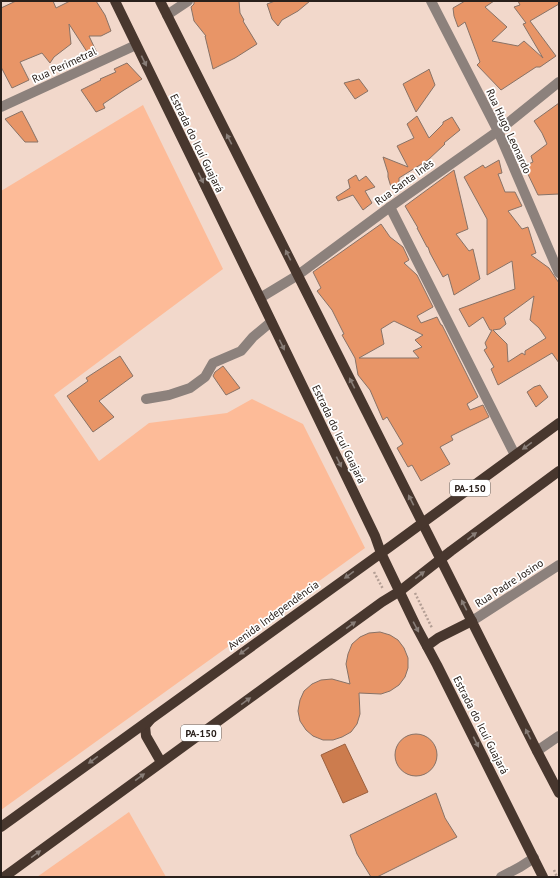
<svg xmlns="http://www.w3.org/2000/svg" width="560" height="878" viewBox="0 0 560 878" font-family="'PT Sans',sans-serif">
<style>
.green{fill:#fdbb98}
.water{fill:#cc7c4e;stroke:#9b603f}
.building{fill:#e89567;stroke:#887266;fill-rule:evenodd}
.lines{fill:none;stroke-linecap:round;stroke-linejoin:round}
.path{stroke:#b49f95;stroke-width:2.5;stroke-dasharray:2 2;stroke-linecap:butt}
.minor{stroke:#8c817c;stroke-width:10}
.major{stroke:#48372e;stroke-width:10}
.oneway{fill:#887d77}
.labels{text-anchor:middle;stroke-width:3.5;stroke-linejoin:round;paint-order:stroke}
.shield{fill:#fff;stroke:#69635f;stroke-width:1}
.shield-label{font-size:10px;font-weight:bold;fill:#29201b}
.street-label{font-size:11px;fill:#29201b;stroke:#fff}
</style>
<rect width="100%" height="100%" fill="#f2d8cb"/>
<g class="green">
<polygon points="143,105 223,269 54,395 99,461 149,423 227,413 252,399 303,424 365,548 1,810 1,191"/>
<polygon points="129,812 166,877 37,877"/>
</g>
<polygon class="water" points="345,744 368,792 343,803 321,755"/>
<g class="building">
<polygon points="16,1 53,1 56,8 70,1 96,1 105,15 111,31 101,36 89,36 98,55 91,58 69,24 71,44 54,57 50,63 42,53 20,62 29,80 12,88 1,67 1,8"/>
<polygon points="194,1 239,1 240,13 244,20 243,21 257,44 235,58 213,69 205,36 206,36 194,21 191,7 194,4"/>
<polygon points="275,1 310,1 298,11 282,20 278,26 272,19 267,4"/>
<polygon points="465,1 494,1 485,7 507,27 492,41 518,46 524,41 543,58 523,24 526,23 514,7 520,5 518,1 559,1 559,4 530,21 556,56 540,67 536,67 501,90 477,65 480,62 465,22 458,27 454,16 453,8"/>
<polygon points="127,63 142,79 124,90 103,104 105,108 96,112 81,90 101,80 100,79 116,72 114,69"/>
<polygon points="429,69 435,85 416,112 403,84 428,70"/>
<polygon points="359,79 368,91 355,99 344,83"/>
<polygon points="559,103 559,194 538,195 524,166 533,162 531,156 547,144 542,133 534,121"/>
<polygon points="22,111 30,126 38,142 25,142 5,119"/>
<polygon points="417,116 429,138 443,124 443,122 452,117 460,130 444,143 445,144 428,160 399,178 399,183 391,187 388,177 388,173 383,157 408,167 397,146 414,138 407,124"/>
<path d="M499 160 502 173 498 174 505 192H515L522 206 508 211 522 229 528 227 536 253 531 255 549 268 559 283V363L552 353 498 385 491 369 494 367 484 350 487 348 485 343 492 330H490L483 317 469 327 459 309 515 289 512 261 487 275V219L464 177 483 165 485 168ZM534 296 530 320 539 328 546 338 525 351V355L522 353 508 362 507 344 493 330 500 329 506 324 504 318Z"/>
<polygon points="454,170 468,229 456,234 469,251 473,249 480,279 454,295 448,274 443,277 430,253 428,247 427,247 417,228 418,228 405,206"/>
<polygon points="356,175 359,181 366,176 375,187 365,191 372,203 363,210 353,195 338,201 336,197 350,188 348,180"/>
<path d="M381 224 390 237 403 247 409 260 404 263 417 275 433 307 417 316 421 323 437 317 441 325H442L478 397 467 404 470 410 483 405 489 417 451 436 453 440 440 447 450 464 421 481 412 465 408 467 397 448 403 444 387 417 383 420 370 390 358 375 355 358 342 335 344 334 332 310 317 291 321 288 313 272ZM394 321 423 335 415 340 422 347 413 351 419 358H359L384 344 381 329Z"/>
<polygon points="120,356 133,376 99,401 114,417 93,432 67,396 88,381 86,378"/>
<polygon points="223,366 240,388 226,395 213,376 215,372"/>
<polygon points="540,385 548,397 536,407 527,392 534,387"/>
<polygon points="380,632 390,635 398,640 404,648 408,658 408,668 405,677 399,685 390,691 381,694 359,693 360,714 357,724 351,732 342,737 333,740 323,740 313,736 306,730 300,721 298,711 300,700 304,691 312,684 321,680 332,679 350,684 346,664 348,654 352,644 360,637 369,633"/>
<circle cx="416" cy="755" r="21"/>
<polygon points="436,793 445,818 457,837 377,877 371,877 357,854 350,835"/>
</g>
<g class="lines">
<g class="path">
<polyline points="374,572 383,589"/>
<polyline points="415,593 432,628"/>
<polyline points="554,870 557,877"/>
</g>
<g class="minor">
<polyline points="431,1 498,131 559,273"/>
<polyline points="167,15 188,1"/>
<polyline points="1,107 136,45"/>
<polyline points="390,207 515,455"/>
<polyline points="260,298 298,275 390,207 498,131 559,82"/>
<polyline points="146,399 169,395 190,388 205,377 213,363 241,351 253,337 271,322"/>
<polyline points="472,621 559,565"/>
<polyline points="537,751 559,736"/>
<polyline points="501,877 520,867 534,858"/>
</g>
<g class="major">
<polyline points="115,1 260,298 375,536 381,553 416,626 437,665 543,877"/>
<polyline points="160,1 537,751 559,793"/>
<polyline points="427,646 438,638 472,621"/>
<polyline points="150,720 145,726 146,736 161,762"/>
<polyline points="1,827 391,546 559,423"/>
<polyline points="4,877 382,602 400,591 451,551 559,471"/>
</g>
</g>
<defs><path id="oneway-solid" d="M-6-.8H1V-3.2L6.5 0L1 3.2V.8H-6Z"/></defs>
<g class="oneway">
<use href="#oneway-solid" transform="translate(144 61) rotate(64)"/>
<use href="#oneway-solid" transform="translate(229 139) rotate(-117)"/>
<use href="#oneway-solid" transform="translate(201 178) rotate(64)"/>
<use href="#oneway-solid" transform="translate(288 255) rotate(-117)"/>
<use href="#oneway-solid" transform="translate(282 345) rotate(64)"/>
<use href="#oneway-solid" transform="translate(352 383) rotate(-117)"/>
<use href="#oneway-solid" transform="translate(527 446) rotate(144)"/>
<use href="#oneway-solid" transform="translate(339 462) rotate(64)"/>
<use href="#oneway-solid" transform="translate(411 500) rotate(-117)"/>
<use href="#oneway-solid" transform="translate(472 536) rotate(-37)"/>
<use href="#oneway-solid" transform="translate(349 575) rotate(144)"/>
<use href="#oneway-solid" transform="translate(420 575) rotate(-38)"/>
<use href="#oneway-solid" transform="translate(464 605) rotate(-117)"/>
<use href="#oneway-solid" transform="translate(351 625) rotate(-36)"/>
<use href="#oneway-solid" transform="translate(416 627) rotate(62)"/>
<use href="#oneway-solid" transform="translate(244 651) rotate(144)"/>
<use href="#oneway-solid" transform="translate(246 701) rotate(-36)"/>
<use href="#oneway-solid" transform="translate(528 734) rotate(-117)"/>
<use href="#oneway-solid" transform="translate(476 742) rotate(63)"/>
<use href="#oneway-solid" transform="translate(93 760) rotate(144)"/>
<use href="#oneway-solid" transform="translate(140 777) rotate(-36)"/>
<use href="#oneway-solid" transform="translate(36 854) rotate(-36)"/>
</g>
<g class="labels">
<g class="shield">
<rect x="450" y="480" width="40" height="16" rx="3"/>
<rect x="181" y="725" width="40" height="16" rx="3"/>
</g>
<g class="shield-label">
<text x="470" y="492">PA-150</text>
<text x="201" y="737">PA-150</text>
</g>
<g class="street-label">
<text transform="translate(64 65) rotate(-25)" y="4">Rua Perimetral</text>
<text transform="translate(509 131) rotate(65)" y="4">Rua Hugo Leonardo</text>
<text transform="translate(197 143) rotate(64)" y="4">Estrada do Icuí Guajará</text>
<text transform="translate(404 182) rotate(-36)" y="4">Rua Santa Inês</text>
<text transform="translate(339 434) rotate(64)" y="4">Estrada do Icuí Guajará</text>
<text transform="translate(509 583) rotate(-33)" y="4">Rua Padre Josino</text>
<text transform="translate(273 615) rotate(-36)" y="4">Avenida Independência</text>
<text transform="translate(481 725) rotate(63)" y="4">Estrada do Icuí Guajará</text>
</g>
</g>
<rect width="560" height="878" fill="none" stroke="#29201b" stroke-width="4"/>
</svg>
